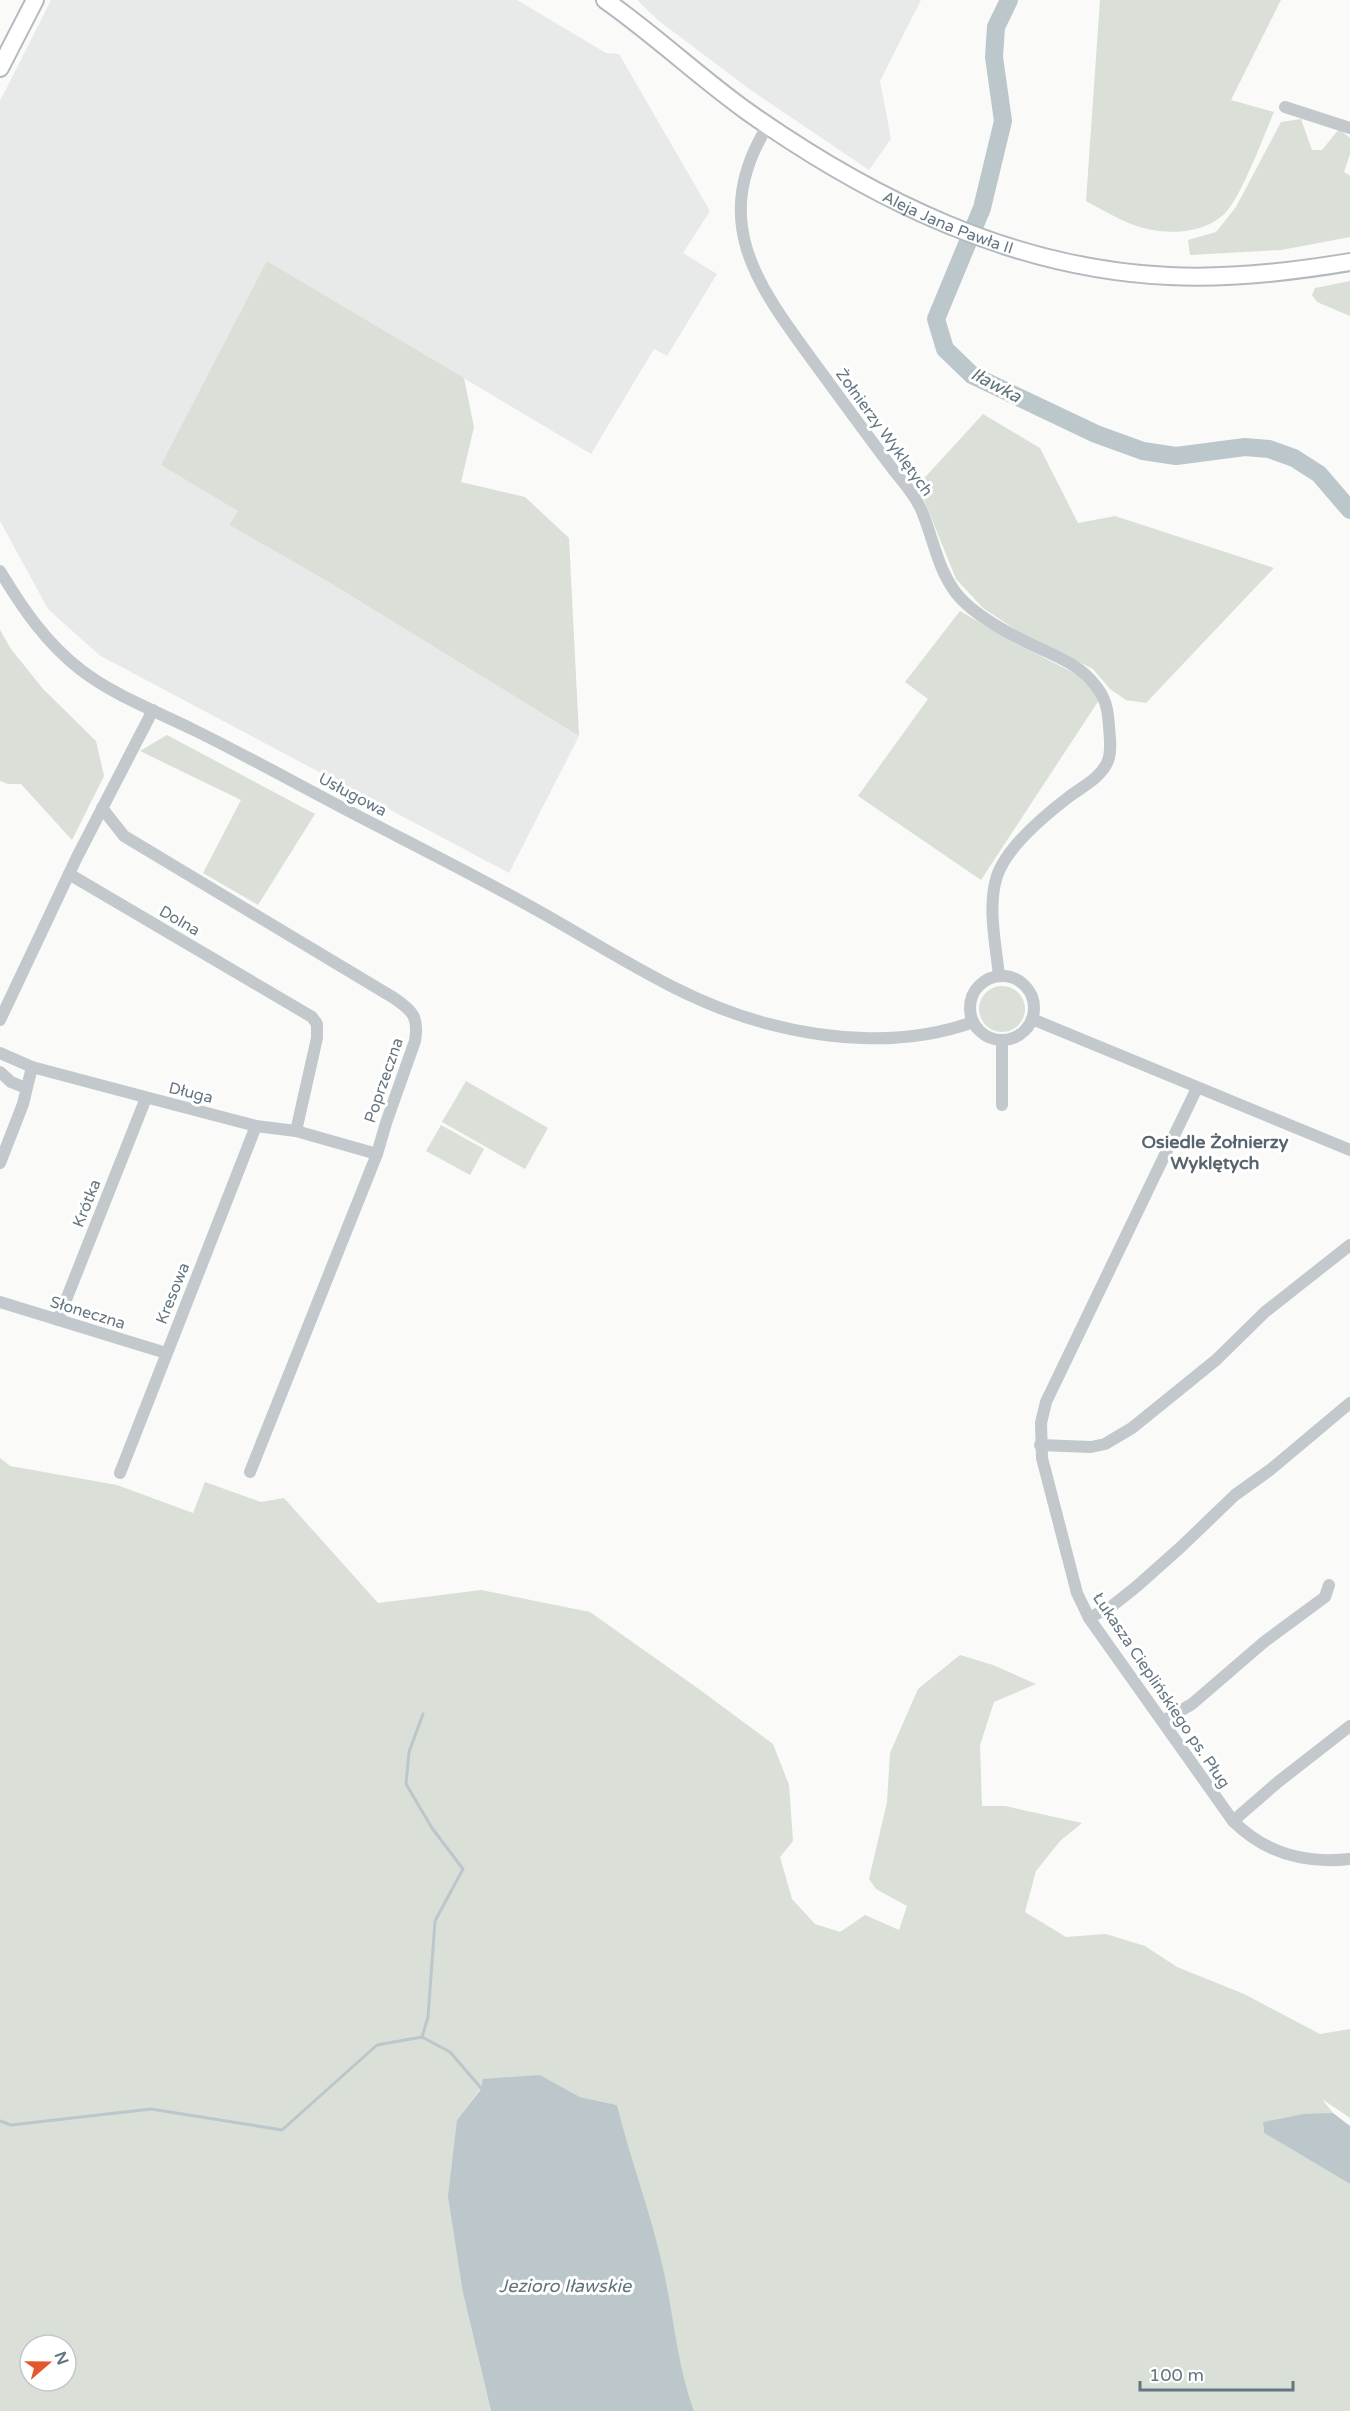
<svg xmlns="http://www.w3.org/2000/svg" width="1350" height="2411" viewBox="0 0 1350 2411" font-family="'Varela Round',sans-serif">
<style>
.built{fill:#e8e9e9}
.green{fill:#dadfd7;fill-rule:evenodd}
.water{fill:#bbc7cb}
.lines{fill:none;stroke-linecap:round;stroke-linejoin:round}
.stream{stroke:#bbc7cb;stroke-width:3}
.river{stroke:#bbc7cb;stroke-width:18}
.secondary-casing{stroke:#b3babf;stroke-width:20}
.minor{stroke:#c3c8cc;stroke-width:12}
.secondary{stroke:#fff;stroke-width:16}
.labels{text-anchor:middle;stroke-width:6;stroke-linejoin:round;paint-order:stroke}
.street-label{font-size:16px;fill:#657683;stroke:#fff}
.water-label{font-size:18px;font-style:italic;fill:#60757c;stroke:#fff}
.neighbourhood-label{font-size:18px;font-weight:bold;fill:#57646e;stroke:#fff}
</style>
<rect width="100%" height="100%" fill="#fafaf8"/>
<g class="built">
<polygon points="51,0 517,0 606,53 619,54 710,211 683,253 717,274 667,356 654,349 591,454 267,261 238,511 229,525 332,584 579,736 509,873 99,655 48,609 0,521 0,101"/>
<polygon points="637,0 921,0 880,81 891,139 869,170 752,91 659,21"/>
</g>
<g class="green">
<path d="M1100 0H1281L1231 100 1274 112C1264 135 1240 201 1223 215 1201 236 1159 235 1131 224 1116 218 1101 209 1086 201Z"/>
<polygon points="1301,119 1312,150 1322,150 1339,129 1350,138 1350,154 1344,172 1350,176 1350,237 1281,250 1190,255 1188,240 1216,232 1236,207 1281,122"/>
<polygon points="267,261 464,378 474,427 461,482 525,497 569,538 579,736 332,584 229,525 238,511 161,465"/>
<polygon points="1350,281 1350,316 1317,302 1312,295 1315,288"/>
<polygon points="983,414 1040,448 1078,523 1115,516 1274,568 1146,703 1126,700 1110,689 1093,669 1022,634 983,608 956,579 918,485"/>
<polygon points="960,611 1013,642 1082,677 1099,700 981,880 858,796 928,699 905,682"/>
<polygon points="0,630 11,649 43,689 96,741 104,776 72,840 21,784 8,784 0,781"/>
<polygon points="167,735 315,814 258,905 203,873 241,800 140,751"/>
<circle cx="1002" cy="1009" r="23"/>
<polygon points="466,1081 548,1128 525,1169 442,1122"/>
<polygon points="441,1125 484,1149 470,1175 426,1151"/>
<path d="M0 1458 10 1466 117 1485 193 1513 205 1482 261 1502 284 1498 378 1603 481 1590 590 1612 696 1687 773 1744 789 1785 793 1841 780 1857 792 1899 815 1924 840 1932 865 1915 899 1930 907 1906 876 1889 869 1879 887 1802 890 1753 918 1689 960 1655 993 1665 1036 1684 994 1702 980 1745 982 1806H1005L1082 1823 1060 1841 1036 1871 1025 1912 1066 1937 1106 1934 1145 1946 1177 1967 1244 1994 1320 2034 1350 2029V2118L1322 2099 1333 2113 1263 2122 1264 2133 1350 2184V2411H694L683 2382 617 2105 580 2097 540 2075 481 2088 457 2120 463 2293 491 2411H0ZM30 2345H66V2381H30Z"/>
</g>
<g class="water">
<path d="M540 2075 580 2097 617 2105C630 2159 650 2210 662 2264 674 2313 676 2363 694 2411H491L463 2293 448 2196 457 2120 481 2089 483 2079Z"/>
<polygon points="1333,2113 1350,2126 1350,2184 1264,2133 1263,2122 1304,2114"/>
</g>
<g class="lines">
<g class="stream">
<polyline points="423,1714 409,1752 406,1784 432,1828 463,1869 435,1921 428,2017 422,2037 450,2052 481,2088"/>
<polyline points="0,2121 11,2125 151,2109 282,2130 377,2045 422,2037"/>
</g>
<polyline class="river" points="1009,0 996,27 994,57 1003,121 982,208 936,319 945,349 972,375 1096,434 1143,451 1176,456 1245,447 1269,449 1294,458 1319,474 1350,510"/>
<g class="secondary-casing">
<g id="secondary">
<path id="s1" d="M605 0C655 35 699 77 748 112 873 200 1014 269 1169 276 1229 279 1291 272 1350 262"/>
<polyline points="0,68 35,0"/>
</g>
</g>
<g class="minor">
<polyline points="1285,107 1350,128"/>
<path d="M768 125C709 221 756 283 813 361 840 398 867 435 895 472 905 484 914 494 921 509 933 537 937 568 956 593 974 616 1013 636 1039 648 1060 658 1081 666 1095 685 1106 698 1108 710 1109 727 1110 738 1112 753 1107 763 1100 778 1082 787 1070 796 1045 815 1007 847 997 876 987 907 996 945 999 976"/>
<path d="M0 571C23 609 46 643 81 670 115 696 156 711 194 730 251 758 306 789 362 818 420 848 478 877 535 909 611 951 680 1000 765 1023 832 1041 907 1046 973 1022"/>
<path d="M102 808 124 836 394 998C413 1011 419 1017 415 1041L386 1123 377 1154 250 1472"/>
<polyline points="69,874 312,1017 317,1024 317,1038 296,1131"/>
<circle cx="1002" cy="1008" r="32"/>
<polyline points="1032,1019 1350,1150"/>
<polyline points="0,1020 77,857 153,710"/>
<polyline points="0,1053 32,1067 149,1098 256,1126 296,1131 377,1154"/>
<polyline points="0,1072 11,1082 26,1088"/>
<path d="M1197 1088 1046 1402 1041 1423 1042 1458 1077 1593 1089 1618 1233 1821C1265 1853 1306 1864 1350 1859"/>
<polyline points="1002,1105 1002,1040"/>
<polyline points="0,1163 23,1104 32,1067"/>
<polyline points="0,1302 166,1353"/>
<polyline points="58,1320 146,1098"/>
<polyline points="1040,1445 1091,1447 1105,1444 1132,1428 1216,1360 1265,1312 1350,1245"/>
<polyline points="120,1473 256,1126"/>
<polyline points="1089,1618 1112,1606 1136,1587 1182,1546 1235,1495 1270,1470 1350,1403"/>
<polyline points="1163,1721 1192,1704 1264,1642 1325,1597 1329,1585"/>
<polyline points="1233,1821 1278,1782 1350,1726"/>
</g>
<use href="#secondary" class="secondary"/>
</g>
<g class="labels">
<g class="street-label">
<text dy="6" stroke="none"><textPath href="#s1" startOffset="411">Aleja Jana Pawła II</textPath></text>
<text transform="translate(885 432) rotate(54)" y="6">Żołnierzy Wyklętych</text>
<text transform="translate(353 794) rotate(28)" y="6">Usługowa</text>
<text transform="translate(180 920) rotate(30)" y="6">Dolna</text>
<text transform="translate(383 1080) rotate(-71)" y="6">Poprzeczna</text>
<text transform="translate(191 1092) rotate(14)" y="6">Długa</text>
<text transform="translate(86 1203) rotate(-68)" y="6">Krótka</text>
<text transform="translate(172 1293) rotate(-68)" y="6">Kresowa</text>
<text transform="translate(88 1312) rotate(17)" y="6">Słoneczna</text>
<text transform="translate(1162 1690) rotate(56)" y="6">Łukasza Cieplińskiego ps. Pług</text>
</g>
<g class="water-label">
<text transform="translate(996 385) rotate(28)" y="6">Iławka</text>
<text x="565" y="2292">Jezioro Iławskie</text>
</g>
<g class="neighbourhood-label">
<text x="1215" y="1148">Osiedle Żołnierzy<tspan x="1215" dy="21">Wyklętych</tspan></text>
</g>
</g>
<g transform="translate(48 2363) rotate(70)"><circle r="28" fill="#ffffff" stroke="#c1c8cd" stroke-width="1.5"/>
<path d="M0-4.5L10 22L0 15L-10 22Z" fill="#e4572e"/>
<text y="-9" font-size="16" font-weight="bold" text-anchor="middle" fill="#657683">N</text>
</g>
<path d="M1140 2381v9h153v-9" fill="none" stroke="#657683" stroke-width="3"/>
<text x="1149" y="2381" font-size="18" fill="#657683" stroke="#ffffff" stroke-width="4.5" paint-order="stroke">100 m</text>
</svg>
